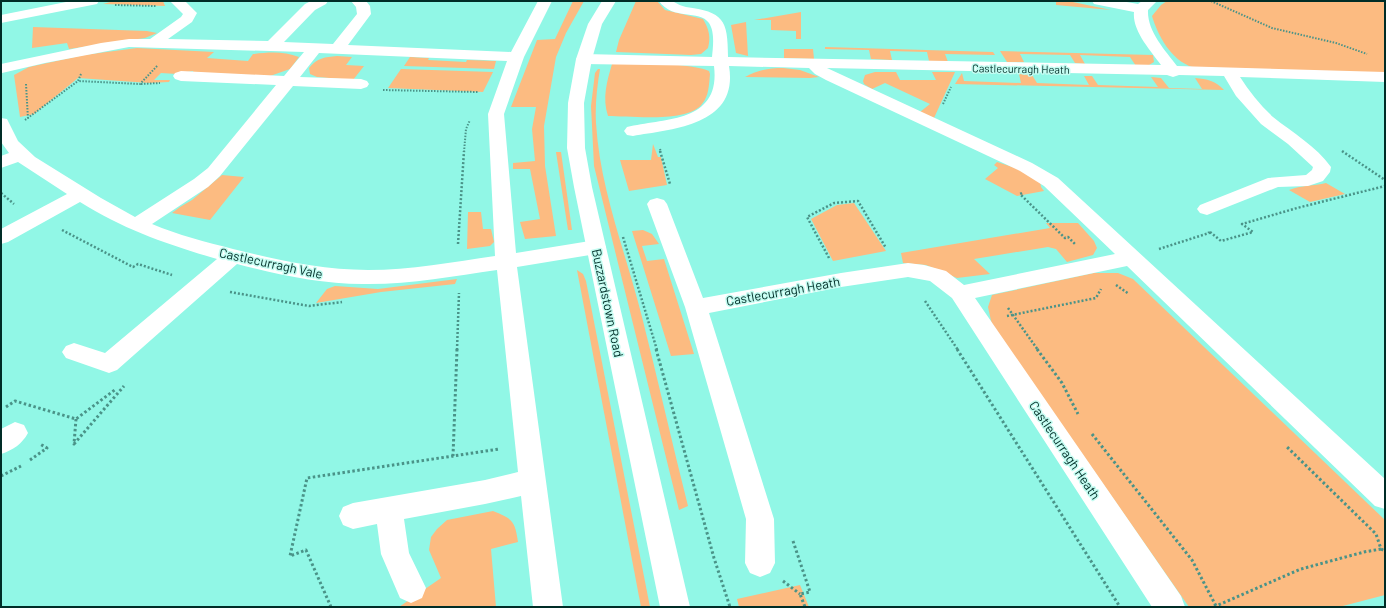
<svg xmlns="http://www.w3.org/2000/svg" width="1386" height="608" viewBox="0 0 1386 608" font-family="Barlow,sans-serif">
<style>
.green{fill:#fcbb81}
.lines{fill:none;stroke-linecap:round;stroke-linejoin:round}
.path-far2{stroke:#4a9388;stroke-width:2;stroke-dasharray:1.5 1.5;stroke-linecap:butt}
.path-far1{stroke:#4a9388;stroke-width:2.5;stroke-dasharray:2 2;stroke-linecap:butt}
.path{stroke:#4a9388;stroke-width:3;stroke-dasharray:2.5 2.5;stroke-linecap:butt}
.street{fill:#fff;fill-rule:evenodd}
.secondary{fill:#fff;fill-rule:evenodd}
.labels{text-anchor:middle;stroke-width:3;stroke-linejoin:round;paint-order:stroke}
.far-street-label{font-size:11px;fill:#002d27;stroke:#c3fcf1}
.street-label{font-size:13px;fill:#002d27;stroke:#c3fcf1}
</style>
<rect width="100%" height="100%" fill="#91f7e6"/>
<g class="green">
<polygon points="114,1 163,1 165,6 103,4"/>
<polygon points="573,1 584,1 566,33 556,57 544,126 545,166 556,236 525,239 520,222 540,219 530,169 513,169 513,163 535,161 532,129 536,107 511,107 537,40 555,39"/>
<path d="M636 1H657L665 10 703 19C709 29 711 37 708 48L701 54 691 55 616 52 619 40Z"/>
<polygon points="1056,1 1068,1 1111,10 1056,5"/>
<path d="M1167 1H1385V73L1192 67C1171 60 1158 36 1152 16L1161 5Z"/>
<polygon points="801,12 801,39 796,39 796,31 771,30 771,20 754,20"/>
<polygon points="746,22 748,56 736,53 731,25"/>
<polygon points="33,27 147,31 157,33 145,38 69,49 67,43 32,48"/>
<polygon points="825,47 993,52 995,55 945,54 948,62 929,61 927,52 890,51 892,60 871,59 869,50 825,49"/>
<path d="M137 48 214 52 207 58 248 61 253 54C269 52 284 51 299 57L290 69 270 76 194 74 193 71 177 74 161 73 154 80H170L169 82 149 83 78 78 34 114 20 117 14 75 29 67 84 55Z"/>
<polygon points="784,49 813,49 814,59 784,58"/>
<polygon points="1000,51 1153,55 1154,62 1149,65 1136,66 1130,57 1080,55 1085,64 1075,63 1070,55 1020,54 1024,62 1007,62"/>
<path d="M337 56 352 57 346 65 364 66 353 80 317 77 310 74 309 68C317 58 325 57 337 56Z"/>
<polygon points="410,57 429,58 428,60 466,62 467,60 496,61 494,69 404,66"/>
<path d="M612 64C638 64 686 62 709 71L710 74C709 84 709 96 702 104 688 123 630 116 608 116 602 98 607 81 612 64Z"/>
<path d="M783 68 800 70 819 77 810 78 745 77C758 70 769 68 783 68Z"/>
<polygon points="401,69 493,72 483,92 388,88"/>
<path d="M598 69H600C597 87 595 105 596 123 600 190 626 253 642 317 658 380 672 443 688 506L679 510 594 166 591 106 595 73Z"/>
<polygon points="875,72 896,72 900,80 936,80 932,72 955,72 934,118 920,112 930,104 885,83 872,89 864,84 863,81 865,75"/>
<path d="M962 73 964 81 1021 83 1019 74 1032 75 1037 83 1089 85 1084 76H1092L1098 85 1158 87 1151 77 1161 78 1169 88 1202 89 1195 78C1207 79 1216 81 1224 90L955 84Z"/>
<polygon points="653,144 658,157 661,157 667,185 629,191 620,160 651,160"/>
<polygon points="556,152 561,152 572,230 568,230"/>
<polygon points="997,162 1019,169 1040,181 1041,187 1044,191 1017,196 985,179 998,168 994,165"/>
<polygon points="222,175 244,177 210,220 172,213 180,207 192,200"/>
<path d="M1326 183 1345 194 1310 202 1289 190C1301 185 1314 186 1326 183Z"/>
<polygon points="854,203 886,251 833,261 811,219 837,205"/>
<polygon points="468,212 481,212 483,229 491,229 494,242 490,246 467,249"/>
<polygon points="1046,223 1078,223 1094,241 1097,248 1093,255 1067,262 1056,249 1048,247 974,259 990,274 957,278 926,265 903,263 901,253 1050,228"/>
<polygon points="643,230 652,234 659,244 642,246 647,261 664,259 694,354 671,356 632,231"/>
<polygon points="577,270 583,274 586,281 650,607 641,607"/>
<polygon points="1094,273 1118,273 1133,279 1385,520 1385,595 1339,607 1189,607 992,325 988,307 992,295"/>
<polygon points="457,279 455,284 381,292 316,303 327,289 335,286 378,289"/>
<path d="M493 511C513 519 515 521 518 542L491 549 496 607H399L441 578 429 550 431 537 437 529 447 520Z"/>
<polygon points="800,585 809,607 739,607 737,599"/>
</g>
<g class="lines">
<g class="path-far2">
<polyline points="1211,1 1272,28 1336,43 1367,54"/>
<polyline points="115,5 156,6"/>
<polyline points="81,74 78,81 140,84 158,65"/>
<polyline points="26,84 28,119"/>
<polyline points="141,84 160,83"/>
<polyline points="383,90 478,92"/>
<polyline points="943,104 951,87"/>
<polyline points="25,120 78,81"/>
<polyline points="660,149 661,152"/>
<polyline points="464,152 466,129 470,120"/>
</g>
<g class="path-far1">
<polyline points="660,151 670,184"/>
<polyline points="1342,151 1385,180"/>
<polyline points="1,193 14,204"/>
<polyline points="1022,193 1020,194 1065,238 1068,237 1076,245"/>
<polyline points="62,230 133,267 138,264 172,275"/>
<polyline points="1210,232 1221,241 1253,232 1242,224 1297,208 1385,186"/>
<polyline points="623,237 657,350"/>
<polyline points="458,244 464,151"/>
<polyline points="1159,249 1209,233 1209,230"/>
<polyline points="829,258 807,217 834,203 858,201 886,248"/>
<polyline points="1116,285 1129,294"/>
<polyline points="230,292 309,306 342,302"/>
<polyline points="925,301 958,350"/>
<polyline points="1008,308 1038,350"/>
<polyline points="1007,316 1096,298 1101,289"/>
<polyline points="457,350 459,293"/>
</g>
<g class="path">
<polyline points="457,349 453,456 499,449"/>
<polyline points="656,349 714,558 730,607"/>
<polyline points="957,349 1120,607"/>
<polyline points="1037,349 1062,383 1078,414"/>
<polyline points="6,407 15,401 76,419 116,389"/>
<polyline points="76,419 74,444 124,386"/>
<polyline points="1092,434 1192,560 1216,606"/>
<polyline points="30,460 47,448 40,444"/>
<polyline points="1,476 21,466"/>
<polyline points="793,541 810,592 800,594 805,607"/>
<polyline points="1381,549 1385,551"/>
<polyline points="783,581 800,594"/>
<polyline points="331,607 306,550 290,556 307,478 453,456"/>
<polyline points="1214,607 1301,569 1364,552 1381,549 1376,534 1286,446"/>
</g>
<g class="street">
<polygon points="71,1 99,1 97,4 92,5 1,23 1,15"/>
<path d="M170 1H185L197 13 192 22 168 39 268 41 305 4 311 1H328L326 4 315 10 284 42 333 44 357 14 356 7 351 1H366L370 6 371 14 348 45 511 52 538 1H552L524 57 504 114 516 253 596 240 603 242 606 247 603 252 596 254 517 267 563 607H533L521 496 485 504 404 519 409 553 426 588 422 598 411 603 400 598 381 554 377 524 353 529 343 525 339 516 343 507 353 503 485 480 518 472 497 270C455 276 412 284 369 284 325 285 280 275 237 264L117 370 109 373 66 358 62 352 66 346 74 343 105 353 217 259C166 244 125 230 80 202L8 242 1 244V229L67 194 18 162 1 168V156L9 153 1 142V118L7 119 18 141 35 157 101 198 135 217 194 179 208 168 276 85 181 81 175 79 173 76 175 73 181 71 284 76 304 52 129 47 45 63 2 73 1 64 101 43 129 39H150L181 17 183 14ZM319 53 507 61 488 114 495 256C454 262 410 270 368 270 322 270 277 260 233 249 206 242 178 235 152 224L208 187 220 176 293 86 361 89 367 87 369 84 367 81 361 79 300 77Z"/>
<path d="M659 1C664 1 670 0 674 2 678 4 681 6 686 7 723 12 728 19 728 57L1161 65C1151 51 1132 31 1134 12L1094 4 1092 1H1121L1138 4 1142 1H1157L1148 10C1147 31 1165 50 1177 66L1385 72V82L1240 77C1249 91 1260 105 1273 117 1293 133 1316 146 1331 167L1330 172 1323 181 1308 186 1278 187 1207 215 1200 213 1197 209 1200 205 1268 178 1306 175 1312 170 1313 167 1288 144 1261 124 1236 96 1224 76 1179 75 1173 77 1167 75 827 68 1032 163 1058 178 1385 479V509L1375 506 1127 266 975 298 1181 596 1185 607H1152L952 298 930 281 908 277 841 287 709 313 774 519 775 563 770 573 760 577 750 573 745 563 746 519 685 307 647 204 650 200 657 198 664 200 667 204 703 298 841 273 908 263 924 265 946 271 964 285 1115 254 1044 186 1020 171 826 80 815 74 809 68 729 66C739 125 674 129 633 136L627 135 624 131 627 127C665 118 721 123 714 66L584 64 579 62 576 59 579 56 584 54 712 57C713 47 715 32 709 23 699 9 673 21 659 1Z"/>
<path d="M15 422 24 425 28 433C22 444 13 450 1 454V429Z"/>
</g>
<polygon class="secondary" points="602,1 616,1 602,24 592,59 584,103 585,148 592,187 690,607 660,607 574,187 567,148 568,103 576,59 588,24"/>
</g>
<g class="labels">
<g class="far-street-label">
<text transform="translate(1021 69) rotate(1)" y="4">Castlecurragh Heath</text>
</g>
<g class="street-label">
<text transform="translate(271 263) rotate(12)" y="5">Castlecurragh Vale</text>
<text transform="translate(783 291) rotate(-10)" y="5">Castlecurragh Heath</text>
<text transform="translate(608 303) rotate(78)" y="5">Buzzardstown Road</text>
<text transform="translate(1065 450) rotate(56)" y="5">Castlecurragh Heath</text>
</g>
</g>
<rect width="1386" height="608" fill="none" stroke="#002d27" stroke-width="4"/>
</svg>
